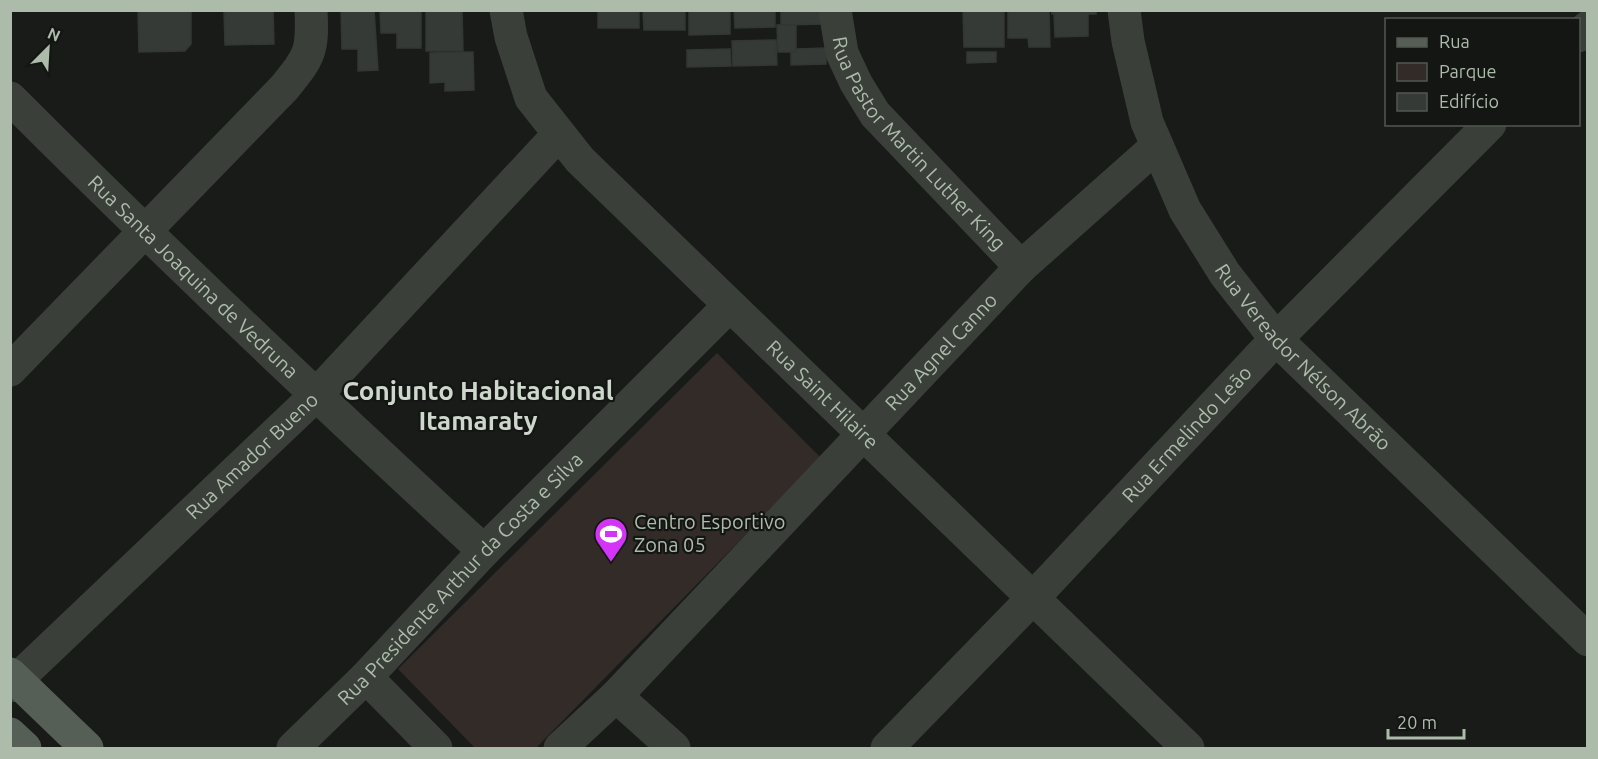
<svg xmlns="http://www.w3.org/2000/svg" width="1598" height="759" viewBox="0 0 1598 759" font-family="Ubuntu,sans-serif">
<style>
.green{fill:#332b28}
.building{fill:#363a36;stroke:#333733;stroke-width:1.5}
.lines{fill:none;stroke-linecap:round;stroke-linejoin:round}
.minor{stroke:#3a4039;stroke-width:33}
.major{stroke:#565f55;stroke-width:33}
.labels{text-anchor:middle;stroke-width:4.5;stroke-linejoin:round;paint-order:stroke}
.street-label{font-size:20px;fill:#adbbab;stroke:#141614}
.poi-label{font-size:20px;fill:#adbbab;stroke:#141614;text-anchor:start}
.district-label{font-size:26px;font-weight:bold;fill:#cdd7cc;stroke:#141614}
</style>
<rect width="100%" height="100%" fill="#191b19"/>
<polygon class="green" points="717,353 821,458 536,748 475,748 398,669"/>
<g class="building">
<polygon points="138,10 191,10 191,44 185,51 139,52"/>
<polygon points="224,10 273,10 274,44 225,45"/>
<polygon points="341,10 374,10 378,70 358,71 358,49 342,49"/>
<polygon points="380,10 421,10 421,48 397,48 397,33 381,33"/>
<polygon points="426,10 462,10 463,51 426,51"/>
<rect x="598" y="10" width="41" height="18"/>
<polygon points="643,10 685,10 685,30 644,30"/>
<polygon points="689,10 730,10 730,34 689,35"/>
<polygon points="734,10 775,10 775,27 735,28"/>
<polygon points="781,10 823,10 823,24 781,25"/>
<polygon points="963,10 1004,10 1004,47 964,47"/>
<polygon points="1008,10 1049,10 1050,47 1029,47 1028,38 1008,38"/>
<polygon points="1052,10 1096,10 1096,14 1088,14 1088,36 1055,37 1054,14 1052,14"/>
<polygon points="777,25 796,25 796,52 778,52"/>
<polygon points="776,40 777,65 733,66 732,41"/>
<polygon points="826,48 826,64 791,65 791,52 796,52 796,49"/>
<polygon points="730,49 731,66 687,67 687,50"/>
<polygon points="473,52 474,90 445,91 445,82 430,83 430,53"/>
<polygon points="967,52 996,52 996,62 967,63"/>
</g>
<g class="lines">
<g class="minor">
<path id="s1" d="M506 10 511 37 531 98 580 160 1188 748"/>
<path id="s2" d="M835 10 842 53 856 83 875 114 1021 267"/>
<path id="s3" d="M1124 10 1128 41 1147 122 1185 210 1225 274 1276 339 1588 640"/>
<polyline points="1578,36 1588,27"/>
<path id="s4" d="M10 98C165 253 323 403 484 551"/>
<path d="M10 370 284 88C310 56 313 52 311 10"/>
<polyline points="366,677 436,748"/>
<path id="s5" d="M10 686 315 396 558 135"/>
<polyline points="616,696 674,748"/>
<path id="s6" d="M293 748 366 677 484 551 729 306"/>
<path id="s7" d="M560 748 616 696 1021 267 1157 146"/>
<path id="s8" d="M887 748 1033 598 1276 339 1490 124"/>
</g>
<g class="major">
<polyline points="10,674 87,748"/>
<polyline points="10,734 25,748"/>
</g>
</g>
<defs>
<g id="stadium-pin" transform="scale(1.725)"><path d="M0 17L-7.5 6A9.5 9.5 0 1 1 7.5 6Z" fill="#d434f8" stroke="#141614"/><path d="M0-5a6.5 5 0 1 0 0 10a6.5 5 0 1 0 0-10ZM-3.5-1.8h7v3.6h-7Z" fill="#fff"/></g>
</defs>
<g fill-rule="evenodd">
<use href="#stadium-pin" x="611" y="534"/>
</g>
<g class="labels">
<g class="street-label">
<text dy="7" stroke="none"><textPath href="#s2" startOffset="162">Rua Pastor Martin Luther King</textPath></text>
<text dy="7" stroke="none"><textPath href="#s4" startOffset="256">Rua Santa Joaquina de Vedruna</textPath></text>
<text dy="7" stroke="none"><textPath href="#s7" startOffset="550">Rua Agnel Canno</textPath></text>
<text dy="7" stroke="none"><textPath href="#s3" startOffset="400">Rua Vereador Nélson Abrão</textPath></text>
<text dy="7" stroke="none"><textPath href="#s1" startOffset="508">Rua Saint Hilaire</textPath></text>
<text dy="7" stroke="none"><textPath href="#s8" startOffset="434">Rua Ermelindo Leão</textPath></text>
<text dy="7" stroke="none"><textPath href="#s5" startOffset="334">Rua Amador Bueno</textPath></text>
<text dy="7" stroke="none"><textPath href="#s6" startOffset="238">Rua Presidente Arthur da Costa e Silva</textPath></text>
</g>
<g class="poi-label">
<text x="634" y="529">Centro Esportivo<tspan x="634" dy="23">Zona 05</tspan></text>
</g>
<g class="district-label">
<text x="478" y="400">Conjunto Habitacional<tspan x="478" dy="30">Itamaraty</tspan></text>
</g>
</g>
<rect width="1598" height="759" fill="none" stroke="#adbbab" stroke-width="24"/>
<rect x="1385" y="18" width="195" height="108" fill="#141614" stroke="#515850" stroke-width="1.5"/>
<rect x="1397" y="38" width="30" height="9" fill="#565f55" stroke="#515850" stroke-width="1.5"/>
<text x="1439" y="48" font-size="18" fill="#adbbab">Rua</text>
<rect x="1397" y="63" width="30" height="18" fill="#332b28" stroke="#515850" stroke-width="1.5"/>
<text x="1439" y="78" font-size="18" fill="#adbbab">Parque</text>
<rect x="1397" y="93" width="30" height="18" fill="#363a36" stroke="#515850" stroke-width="1.5"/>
<text x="1439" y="108" font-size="18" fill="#adbbab">Edifício</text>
<g transform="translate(48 48) rotate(24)" stroke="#141614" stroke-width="4.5" paint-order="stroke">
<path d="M0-4.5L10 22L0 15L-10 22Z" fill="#adbbab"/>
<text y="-9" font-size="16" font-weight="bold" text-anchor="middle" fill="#adbbab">N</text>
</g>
<path d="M1388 729v9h76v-9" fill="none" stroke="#adbbab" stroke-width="3"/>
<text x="1397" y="729" font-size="18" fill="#adbbab" stroke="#141614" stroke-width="4.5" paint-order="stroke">20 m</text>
</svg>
